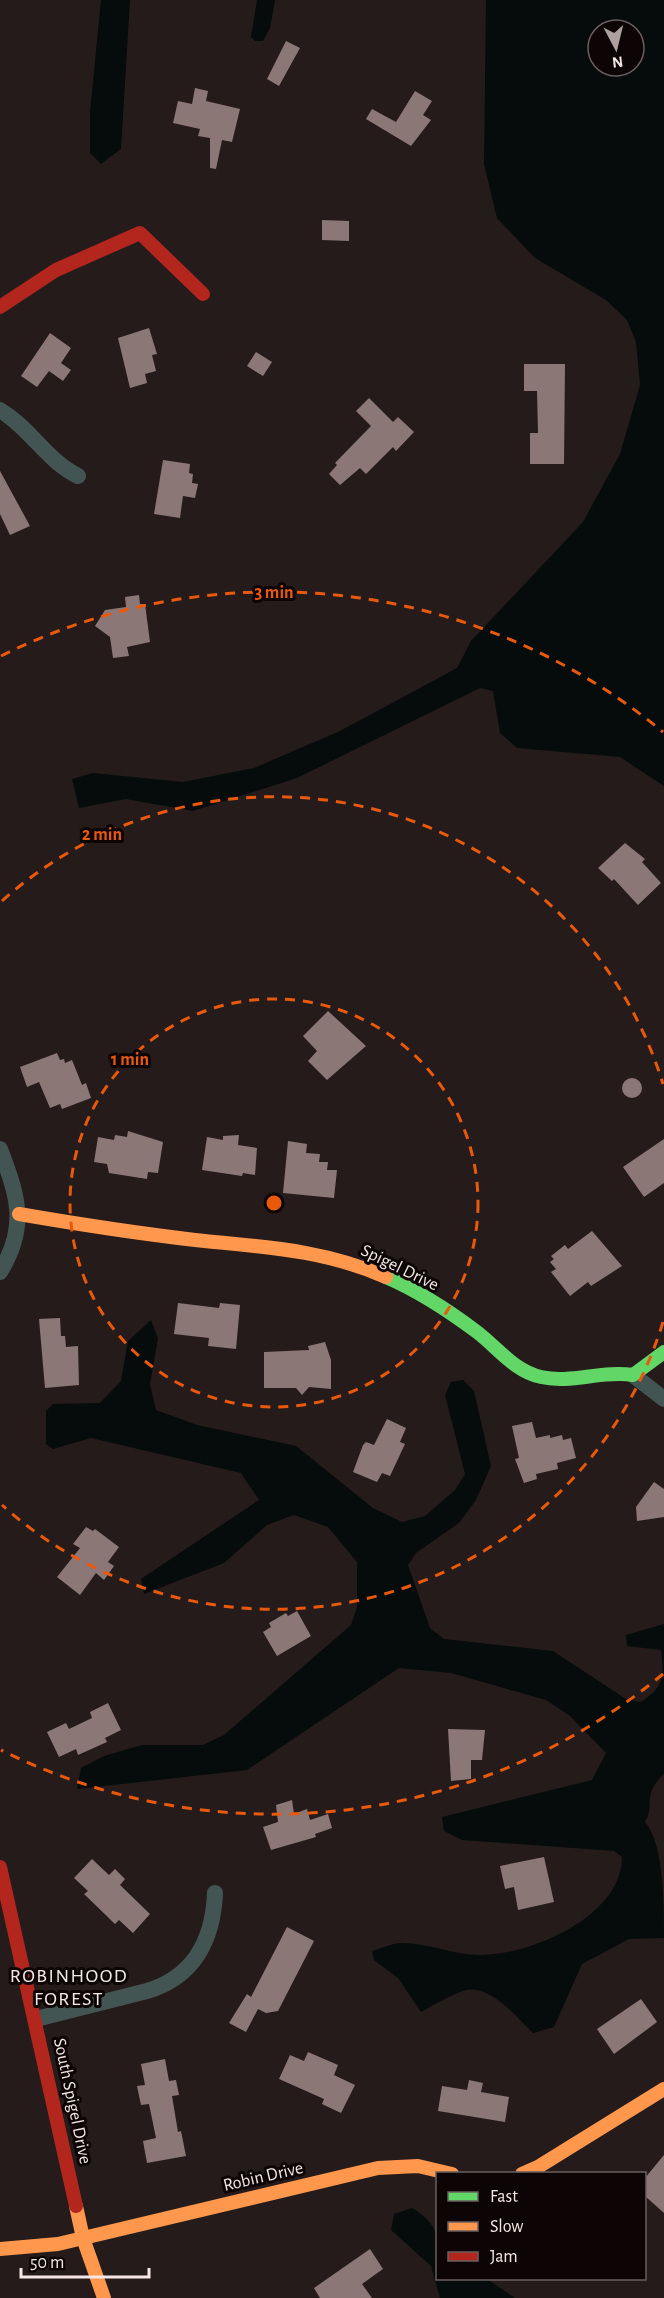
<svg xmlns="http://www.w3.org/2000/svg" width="664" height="2298" viewBox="0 0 664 2298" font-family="'Alegreya Sans',sans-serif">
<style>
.water{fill:#050c0b;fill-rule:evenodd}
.building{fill:#8c7777}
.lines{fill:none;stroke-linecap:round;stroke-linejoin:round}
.street{stroke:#435552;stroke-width:16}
.fast{stroke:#63d668;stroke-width:14}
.slow{stroke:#ff974d;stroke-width:14}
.jam{stroke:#b3261e;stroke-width:14}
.ring{fill:none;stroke:#e8590c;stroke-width:3;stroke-dasharray:10 8}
.labels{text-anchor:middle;stroke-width:6;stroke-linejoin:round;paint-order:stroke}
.street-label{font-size:18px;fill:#f5e7e6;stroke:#0d0505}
.neighbourhood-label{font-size:20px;letter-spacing:1.5px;fill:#f5e7e6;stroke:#0d0505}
.centre{fill:#e8590c;stroke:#0d0505;stroke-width:3}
.ring-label{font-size:18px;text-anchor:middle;font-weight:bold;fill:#e8590c;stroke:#0d0505;stroke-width:6;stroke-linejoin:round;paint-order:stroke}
</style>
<rect width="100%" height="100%" fill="#261b1b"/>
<g class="water">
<polygon points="101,0 130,0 121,149 101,164 90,153 90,112"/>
<polygon points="257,0 275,0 270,28 263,41 255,41 251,37"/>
<path d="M486 0H664V786L620 757 517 748 500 733 493 691 480 688 297 778 193 811 126 799 79 808 72 779 93 773 183 782 254 768 340 731 457 668 471 641 583 522 620 454 640 385 636 342 627 320 606 300 535 258 497 218 484 164ZM598 30H634V66H598Z"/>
<path d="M151 1320 158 1338 150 1384 156 1410 197 1425 296 1446 373 1508 402 1522 425 1516 455 1490 465 1474 445 1395 451 1382 463 1380 474 1391 491 1466 476 1500 459 1523 416 1553 408 1565 430 1628 444 1639 553 1651 626 1699 641 1702C664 1687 664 1677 661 1650L627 1646 626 1635 664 1624V1774C641 1796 656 1803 645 1822 664 1843 664 1906 664 1938L629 1939 582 1964 554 2027 533 2033C516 2017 489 1982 463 1991 449 1996 434 2005 421 2012L398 1978 374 1960 372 1951C380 1949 390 1944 399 1943 426 1942 453 1955 480 1955 532 1955 622 1916 622 1857L614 1851 462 1840 444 1831 442 1817 592 1780 606 1753 570 1716 546 1700 451 1673 399 1668 247 1770 77 1789 81 1768 104 1756 142 1745H203L224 1735 351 1625 357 1607V1562L328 1527 294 1515 267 1525 224 1563 144 1594 141 1579 259 1500 241 1473 91 1438 53 1449 46 1444V1411L53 1404 100 1403 121 1381 128 1341Z"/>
<path d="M412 2208C444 2227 438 2245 438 2278L487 2279 515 2298H440L431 2266 391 2230 394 2214Z"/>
</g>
<g class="building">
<polygon points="286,41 300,48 279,86 267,79"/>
<polygon points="195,88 208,91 206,101 240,109 232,142 222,140 216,169 210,168 210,138 198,136 200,129 173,123 178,101 192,104"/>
<polygon points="415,91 432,101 423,115 431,120 411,146 366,119 372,109 396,122"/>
<polygon points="322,220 349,221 349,241 322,240"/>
<polygon points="149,328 157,354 152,355 156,371 145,374 147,383 130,388 118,338"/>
<polygon points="50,333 71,348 61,363 71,370 63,381 49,371 37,387 21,376"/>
<polygon points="256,352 272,362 263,376 247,366"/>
<polygon points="524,364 565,364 564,464 530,464 530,433 538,433 537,391 524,391"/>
<polygon points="369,398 393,422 398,417 414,432 396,451 393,447 366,474 360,468 340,485 329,474 337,465 335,463 371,426 356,411"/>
<polygon points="163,460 190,464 189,473 193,474 192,483 198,484 195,498 183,496 180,518 154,514"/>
<polygon points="0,471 30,526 10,535 0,514"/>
<polygon points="139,595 140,604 145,604 150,642 127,647 129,656 113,658 110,637 95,626 105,610 126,607 125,597"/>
<polygon points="625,843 645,859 642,862 661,883 638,905 614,879 612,881 598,868"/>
<polygon points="328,1011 366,1046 327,1080 308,1061 317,1051 303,1036"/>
<polygon points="57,1053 60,1060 64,1059 65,1063 72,1060 82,1085 86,1083 91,1098 62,1109 60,1104 50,1108 39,1082 27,1087 20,1067"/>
<circle cx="632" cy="1088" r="10"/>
<polygon points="128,1131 163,1142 158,1173 148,1172 147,1179 109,1173 107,1164 94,1162 98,1137 114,1140 115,1135 127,1137"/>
<polygon points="239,1135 238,1145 257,1148 255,1175 243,1173 242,1176 202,1170 207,1137 223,1140 223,1136"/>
<polygon points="664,1139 664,1183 644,1197 623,1167"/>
<polygon points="288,1141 307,1144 306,1153 320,1154 319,1162 328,1162 327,1170 337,1170 334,1198 283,1193"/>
<polygon points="592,1231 622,1266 591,1286 588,1282 570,1296 551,1272 556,1269 550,1262 554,1259 551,1256 565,1245 568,1249"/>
<polygon points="178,1303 219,1308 220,1303 240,1305 236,1349 208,1346 209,1338 174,1334"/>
<polygon points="60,1318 61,1336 65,1336 66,1347 78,1346 79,1385 45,1388 39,1319"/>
<polygon points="325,1342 331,1360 331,1389 309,1387 302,1395 296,1388 264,1388 264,1352 309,1350 308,1346"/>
<polygon points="387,1419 406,1428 400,1442 405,1444 390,1476 382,1473 377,1482 353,1472 363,1445 366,1442 374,1445"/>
<polygon points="532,1422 536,1438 550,1435 550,1438 562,1435 563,1440 571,1438 576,1458 557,1463 558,1469 536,1474 537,1479 524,1483 515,1459 519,1458 512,1426"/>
<polygon points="654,1482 664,1489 664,1517 637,1521 636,1507"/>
<polygon points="86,1527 93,1531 95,1529 119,1547 108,1562 114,1566 104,1580 96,1573 80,1595 57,1577 80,1548 73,1544"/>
<polygon points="297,1611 311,1636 277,1656 263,1632 271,1627 269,1623 286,1613 288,1616"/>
<polygon points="108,1703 121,1730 105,1738 107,1742 78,1755 76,1749 59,1757 47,1732 66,1723 69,1729 92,1718 90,1712"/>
<polygon points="448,1729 485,1730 482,1760 471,1760 471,1779 451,1781"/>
<polygon points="292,1800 294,1814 307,1809 310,1820 328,1814 332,1828 315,1834 316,1837 271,1850 263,1827 278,1822 276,1805"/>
<polygon points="544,1857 554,1902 518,1910 514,1887 505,1889 500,1866"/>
<polygon points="92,1859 109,1875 115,1869 125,1879 120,1885 150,1914 133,1933 119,1920 115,1924 84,1894 88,1891 74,1878"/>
<polygon points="287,1927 314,1941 278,2011 266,2013 258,2009 246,2032 229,2023 247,1994 251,1997"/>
<polygon points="641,1999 657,2022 614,2054 597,2029"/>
<polygon points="308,2052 338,2065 334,2075 355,2085 341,2113 322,2104 324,2099 279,2079 290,2055 304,2061"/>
<polygon points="165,2059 169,2081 176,2080 179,2095 172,2096 178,2132 181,2131 186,2156 147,2163 143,2141 156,2138 149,2104 141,2105 137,2086 145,2085 141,2064"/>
<polygon points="469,2080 483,2083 481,2092 509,2097 505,2122 438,2111 442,2086 467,2090"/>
<polygon points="664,2155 664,2213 645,2196 645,2178"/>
<polygon points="370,2249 383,2269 362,2284 372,2298 320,2298 314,2288"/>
</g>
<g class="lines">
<g class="street">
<path d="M0 410C30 428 46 460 78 476"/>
<path d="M0 1149C18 1196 28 1227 0 1272"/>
<polyline points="633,1375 664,1399"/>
<path d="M36 2019 147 1991C194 1977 213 1940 215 1893"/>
</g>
<path class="fast" d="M386 1277C419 1291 449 1311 477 1332 498 1348 514 1371 541 1377 571 1384 602 1370 633 1375L664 1352"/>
<g class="slow">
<path d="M19 1214C77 1224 136 1233 195 1240 263 1247 322 1249 386 1277"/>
<polyline points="522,2174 538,2167 664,2089"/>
<polyline points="76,2206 83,2238 104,2298"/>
<polyline points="0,2249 58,2244 378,2168 418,2166 452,2174"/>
</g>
<g class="jam">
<polyline points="0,307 56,270 140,233 203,294"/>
<polyline points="0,1867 76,2206"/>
</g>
</g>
<g class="ring">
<circle cx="274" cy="1203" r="204"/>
<path d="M663 1322A407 407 0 0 1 2 1505M2 901A407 407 0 0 1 663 1084"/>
<path d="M663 1674A611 611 0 0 1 1 1750M1 656A611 611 0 0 1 663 732"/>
</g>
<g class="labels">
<g class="street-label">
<text transform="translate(400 1267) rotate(26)" y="6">Spigel Drive</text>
<text transform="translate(73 2101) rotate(78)" y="6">South Spigel Drive</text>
<text transform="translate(263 2176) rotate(-13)" y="6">Robin Drive</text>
</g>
<g class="neighbourhood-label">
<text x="69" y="1982">ROBINHOOD<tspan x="69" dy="23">FOREST</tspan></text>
</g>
</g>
<circle cx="274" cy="1203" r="9" class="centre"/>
<g class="ring-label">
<text x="274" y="598">3 min</text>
<text x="102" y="840">2 min</text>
<text x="130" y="1065">1 min</text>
</g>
<rect x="436" y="2172" width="210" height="108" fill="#0d0505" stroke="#6a5f5f" stroke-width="1.5"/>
<rect x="448" y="2192" width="30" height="9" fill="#63d668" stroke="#6a5f5f" stroke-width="1.5"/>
<text x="490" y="2202" font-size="18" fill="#f5e7e6">Fast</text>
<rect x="448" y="2222" width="30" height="9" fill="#ff974d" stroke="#6a5f5f" stroke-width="1.5"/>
<text x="490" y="2232" font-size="18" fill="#f5e7e6">Slow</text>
<rect x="448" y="2252" width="30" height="9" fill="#b3261e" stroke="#6a5f5f" stroke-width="1.5"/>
<text x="490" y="2262" font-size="18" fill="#f5e7e6">Jam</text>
<g transform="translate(616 48) rotate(173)"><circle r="28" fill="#0d0505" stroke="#6a5f5f" stroke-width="1.5"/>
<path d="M0-4.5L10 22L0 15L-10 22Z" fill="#ada09f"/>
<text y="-9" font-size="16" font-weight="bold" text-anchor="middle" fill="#f5e7e6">N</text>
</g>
<path d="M21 2268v9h128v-9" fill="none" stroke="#f5e7e6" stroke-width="3"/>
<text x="30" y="2268" font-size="18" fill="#f5e7e6" stroke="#0d0505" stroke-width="4.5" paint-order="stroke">50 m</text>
</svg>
